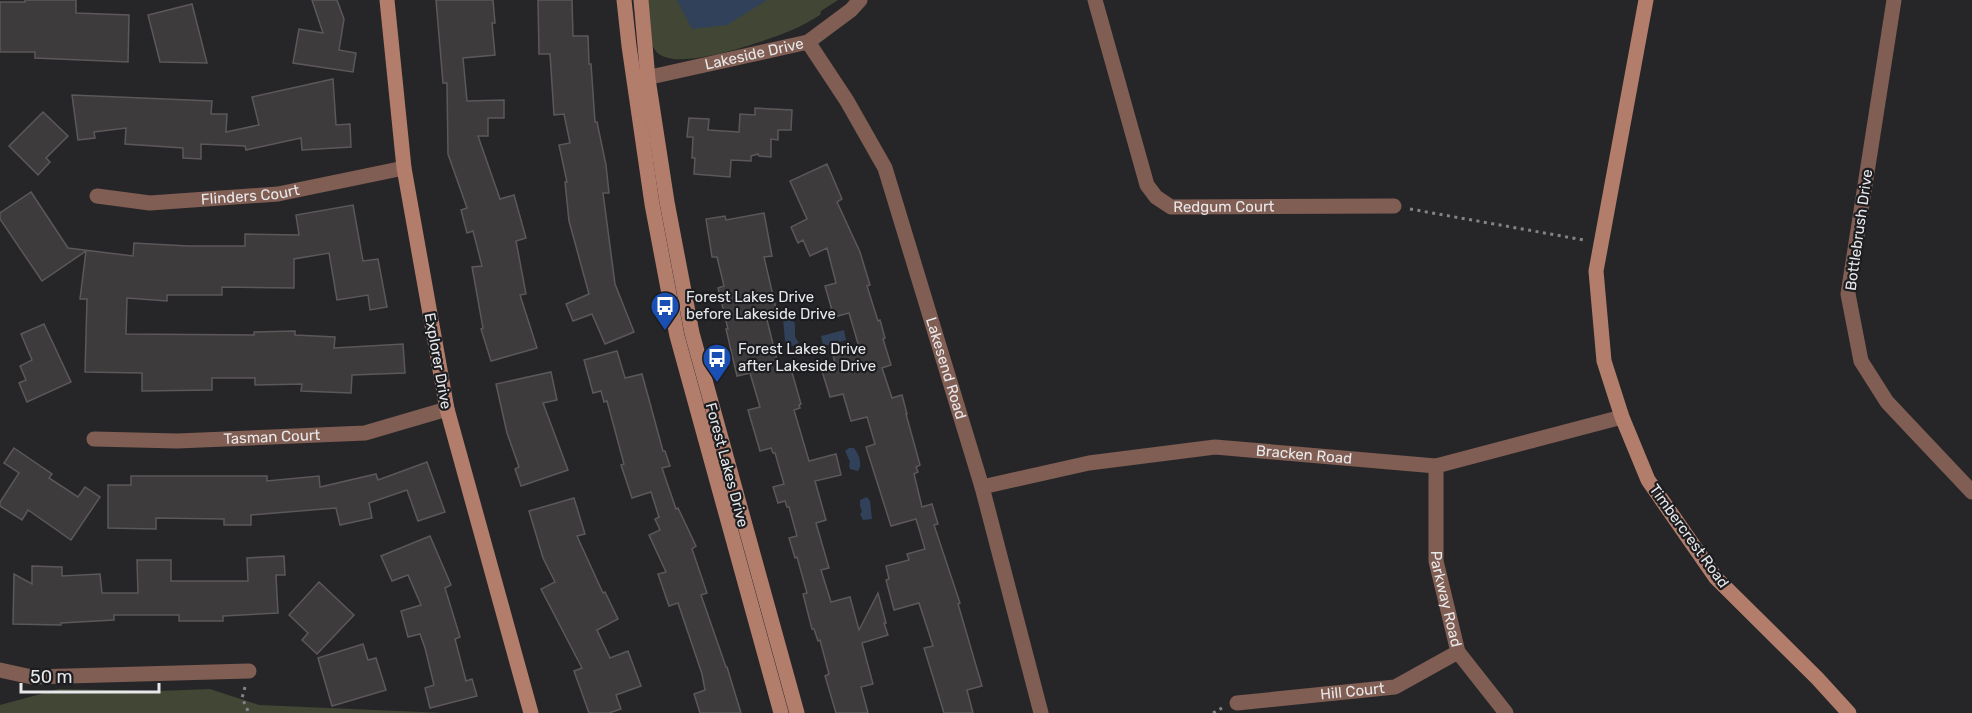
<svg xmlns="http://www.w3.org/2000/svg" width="1972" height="713" viewBox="0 0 1972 713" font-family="Rubik,sans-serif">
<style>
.green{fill:#414635}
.water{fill:#31415a}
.building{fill:#3e3b3c;stroke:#5c585a;stroke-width:1.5}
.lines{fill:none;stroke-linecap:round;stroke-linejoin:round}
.path{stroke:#848487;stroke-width:3;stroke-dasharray:3 4.5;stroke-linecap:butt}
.street{stroke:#805e53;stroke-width:15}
.secondary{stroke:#b37d6b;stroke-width:15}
.labels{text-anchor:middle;stroke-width:4.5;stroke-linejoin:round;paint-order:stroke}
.street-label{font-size:15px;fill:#e8e8ea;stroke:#1c1d20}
.poi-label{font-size:15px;fill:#e8e8ea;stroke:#1c1d20;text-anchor:start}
</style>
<rect width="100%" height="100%" fill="#262629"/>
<g class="green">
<path d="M648 0H838L821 11 820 15C811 20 802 26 792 30 768 40 671 76 655 50 648 41 649 13 648 0Z"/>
<polygon points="59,689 159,691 210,689 259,705 445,713 0,713 0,705"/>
</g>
<g class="water">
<polygon points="677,0 767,0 727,25 692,29"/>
<polygon points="783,319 793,320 795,324 795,337 799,343 790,347 785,341"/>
<polygon points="844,330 846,340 839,342 838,340 830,345 823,345 821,336"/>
<path d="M849 448H854C859 454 863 465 858 471L850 469 849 465 850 462 845 451Z"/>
<polygon points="867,497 870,501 872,519 863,520 860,514 862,512 860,506 860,500"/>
</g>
<g class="building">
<polygon points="25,0 76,0 76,13 129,15 128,62 35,58 35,52 0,52 0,2 25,2"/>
<polygon points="312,0 337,0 344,19 339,50 356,53 353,72 293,63 299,29 323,33"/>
<polygon points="436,0 493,0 495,23 492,23 495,55 463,58 467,101 504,100 504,118 488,118 488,136 478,136 500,199 514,195 526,238 516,241 526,294 520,295 537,348 491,361 481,329 483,328 472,267 482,266 473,231 467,233 461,210 467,208 448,154 447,83 443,83"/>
<polygon points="538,0 572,0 573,36 588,36 589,64 591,64 595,122 597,122 606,165 609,193 603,193 615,284 634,332 605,344 592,314 573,321 566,304 589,294 569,221 565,182 567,182 559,145 570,143 564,114 554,115 550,54 539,54"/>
<polygon points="192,4 207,63 160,62 148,15"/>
<polygon points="333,79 336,125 350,124 351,147 302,150 301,138 246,150 245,146 201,144 201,159 183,158 183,148 125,144 126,128 94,132 95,138 78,140 72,95 212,101 211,114 227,114 226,132 259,125 252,97"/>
<polygon points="755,108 792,110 791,130 778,130 778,140 771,139 771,157 759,156 758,154 751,156 751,161 731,160 730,177 694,174 695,158 692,158 693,137 687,137 689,118 709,119 708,130 739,132 740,114 755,115"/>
<polygon points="43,112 68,136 46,158 50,162 38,175 9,146"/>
<polygon points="827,164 842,199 837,202 860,252 870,285 867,286 878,321 880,320 885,338 883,339 891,365 882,368 892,398 902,395 907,414 906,414 920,465 916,467 918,472 914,474 922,507 932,504 938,524 934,525 960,603 958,604 982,686 967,690 973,713 944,713 924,648 933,646 919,603 894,610 886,580 889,579 886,566 909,560 907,554 925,549 916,519 891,526 866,447 875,444 867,417 851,421 843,394 830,397 822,371 836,367 833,355 859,347 849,313 834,317 825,286 836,283 827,248 810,256 803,240 798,243 791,227 807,219 790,181"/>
<polygon points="31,192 68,248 133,256 134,243 188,246 245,246 245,234 299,235 296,215 353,205 363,261 378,259 387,307 370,310 368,295 337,300 329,253 294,259 294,288 222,287 222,295 167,295 167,301 127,298 126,334 254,335 254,332 295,331 295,335 335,337 334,348 403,344 405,373 352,375 351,393 301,391 302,384 255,385 255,378 212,378 212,390 142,391 142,373 85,372 87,299 80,299 86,251 42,281 0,219 0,213"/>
<polygon points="764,213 772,256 764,257 777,313 766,316 780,372 791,369 801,404 799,405 800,408 794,410 809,461 836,454 841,475 815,481 826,520 816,523 829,568 821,570 831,602 850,597 859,630 878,593 886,623 884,623 888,635 862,643 873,684 861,687 868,713 836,713 825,676 829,674 820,640 818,641 814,629 812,629 803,594 807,593 797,557 795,558 789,538 797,536 789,507 787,507 785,501 778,503 773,487 784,484 775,453 773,453 771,448 760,451 748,410 760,407 750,373 737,376 726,329 728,329 718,288 724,286 717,257 712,257 706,219 725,216 726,220"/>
<polygon points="44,324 71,382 27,402 19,383 26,380 20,366 32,360 21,334"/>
<polygon points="617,351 625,378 642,374 663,451 665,451 670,466 662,468 676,509 678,508 696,546 692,549 707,593 701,595 726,667 727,667 741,713 700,713 694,694 705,690 702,674 678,603 669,606 658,574 666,572 649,535 660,530 655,519 659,517 651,492 632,498 621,465 624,464 607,401 604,402 601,391 593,393 584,360"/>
<polygon points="551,372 557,400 543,403 568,470 521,486 515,469 519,467 507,433 496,384"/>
<polygon points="14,448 52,474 49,478 78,497 85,487 100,497 71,540 28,510 22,520 0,506 0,502 19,473 4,463"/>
<polygon points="427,462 445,512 418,521 407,490 369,503 372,518 340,525 336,508 251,515 251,525 224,525 224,519 156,518 156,529 108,528 108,485 131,485 131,476 267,476 267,481 319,476 320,487 376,474 378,480"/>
<polygon points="574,498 585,534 577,536 603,593 605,592 618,619 597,630 610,658 628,651 641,686 616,695 621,709 609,713 589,713 574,671 582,668 541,589 555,582 543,558 529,511"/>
<polygon points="430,536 451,585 445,588 460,637 455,639 466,681 472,679 477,696 430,708 425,688 434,685 425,648 420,634 408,637 401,611 421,605 408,575 392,581 381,556"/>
<polygon points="284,556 285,575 276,575 278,613 223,616 223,621 179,621 179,615 114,615 114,620 61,623 61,625 13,624 14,574 32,584 32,566 62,567 62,576 100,574 102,593 138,593 137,560 171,560 171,581 248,581 247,558"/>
<polygon points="319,582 354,615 317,654 302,640 308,633 289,615"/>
<polygon points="363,644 368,660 376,658 386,690 332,706 318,658"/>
</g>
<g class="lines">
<g class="path">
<polyline points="1410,209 1584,240"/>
<polyline points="245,687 242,698 249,713"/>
<polyline points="1213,713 1222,708"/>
</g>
<g class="street">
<path id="s1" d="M1095 0 1147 185 1156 197 1171 207 1394 206"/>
<polyline points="1894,0 1848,294 1861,361 1887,402 1972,492"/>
<path id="s2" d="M808 42 847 101 885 168 982 487 1041 713"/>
<path id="s3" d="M637 80 808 42 851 10 860 0"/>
<path id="s4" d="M97 196 150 203 278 194 404 168"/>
<path id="s5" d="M94 439 177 441 365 433 447 409"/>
<path id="s6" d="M1436 466V561L1458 652 1506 713"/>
<path id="s7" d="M982 487 1089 463 1215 447 1436 466 1622 417"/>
<polyline points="0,670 32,677 249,671"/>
<path id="s8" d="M1237 703 1395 687 1458 652"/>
</g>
<g class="secondary">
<polyline points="387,0 404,168 447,409 531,713"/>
<polyline points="624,0 629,46 652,204 677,336 781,713"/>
<polyline points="641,0 648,79 667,202 692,333 797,713"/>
<polyline points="1646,0 1596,271 1604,361 1622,417 1648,480 1716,578 1817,678 1849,713"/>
</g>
</g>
<defs>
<g id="bus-pin" transform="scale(1.5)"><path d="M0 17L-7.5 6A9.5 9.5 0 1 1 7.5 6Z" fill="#1a4fb4" stroke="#1c1d20"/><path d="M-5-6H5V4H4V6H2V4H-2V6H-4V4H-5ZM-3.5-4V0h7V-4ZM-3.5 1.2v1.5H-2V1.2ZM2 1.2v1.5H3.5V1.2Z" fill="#fff"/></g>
</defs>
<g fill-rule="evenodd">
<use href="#bus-pin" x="665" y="306"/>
<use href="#bus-pin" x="717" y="358"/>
</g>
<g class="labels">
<g class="street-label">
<text dy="5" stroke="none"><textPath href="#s3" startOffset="120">Lakeside Drive</textPath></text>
<text dy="5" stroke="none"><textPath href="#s4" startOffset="154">Flinders Court</textPath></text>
<text dy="5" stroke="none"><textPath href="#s1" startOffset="278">Redgum Court</textPath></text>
<text transform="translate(1859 230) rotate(-82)" y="5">Bottlebrush Drive</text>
<text transform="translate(438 361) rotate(80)" y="5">Explorer Drive</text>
<text dy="5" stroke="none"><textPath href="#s2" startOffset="357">Lakesend Road</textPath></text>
<text dy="5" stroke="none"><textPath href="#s5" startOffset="178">Tasman Court</textPath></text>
<text dy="5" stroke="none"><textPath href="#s7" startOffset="326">Bracken Road</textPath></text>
<text transform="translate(727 465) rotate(75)" y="5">Forest Lakes Drive</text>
<text transform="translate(1689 536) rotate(54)" y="5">Timbercrest Road</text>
<text dy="5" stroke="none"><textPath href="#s6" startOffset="134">Parkway Road</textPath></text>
<text dy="5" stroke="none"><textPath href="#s8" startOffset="116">Hill Court</textPath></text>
</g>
<g class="poi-label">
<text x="686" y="302">Forest Lakes Drive<tspan x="686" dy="17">before Lakeside Drive</tspan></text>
<text x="738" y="354">Forest Lakes Drive<tspan x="738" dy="17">after Lakeside Drive</tspan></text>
</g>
</g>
<path d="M21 683v9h138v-9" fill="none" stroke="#e8e8ea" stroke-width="3"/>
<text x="30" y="683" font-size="18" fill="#e8e8ea" stroke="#1c1d20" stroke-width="4.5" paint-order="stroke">50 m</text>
</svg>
